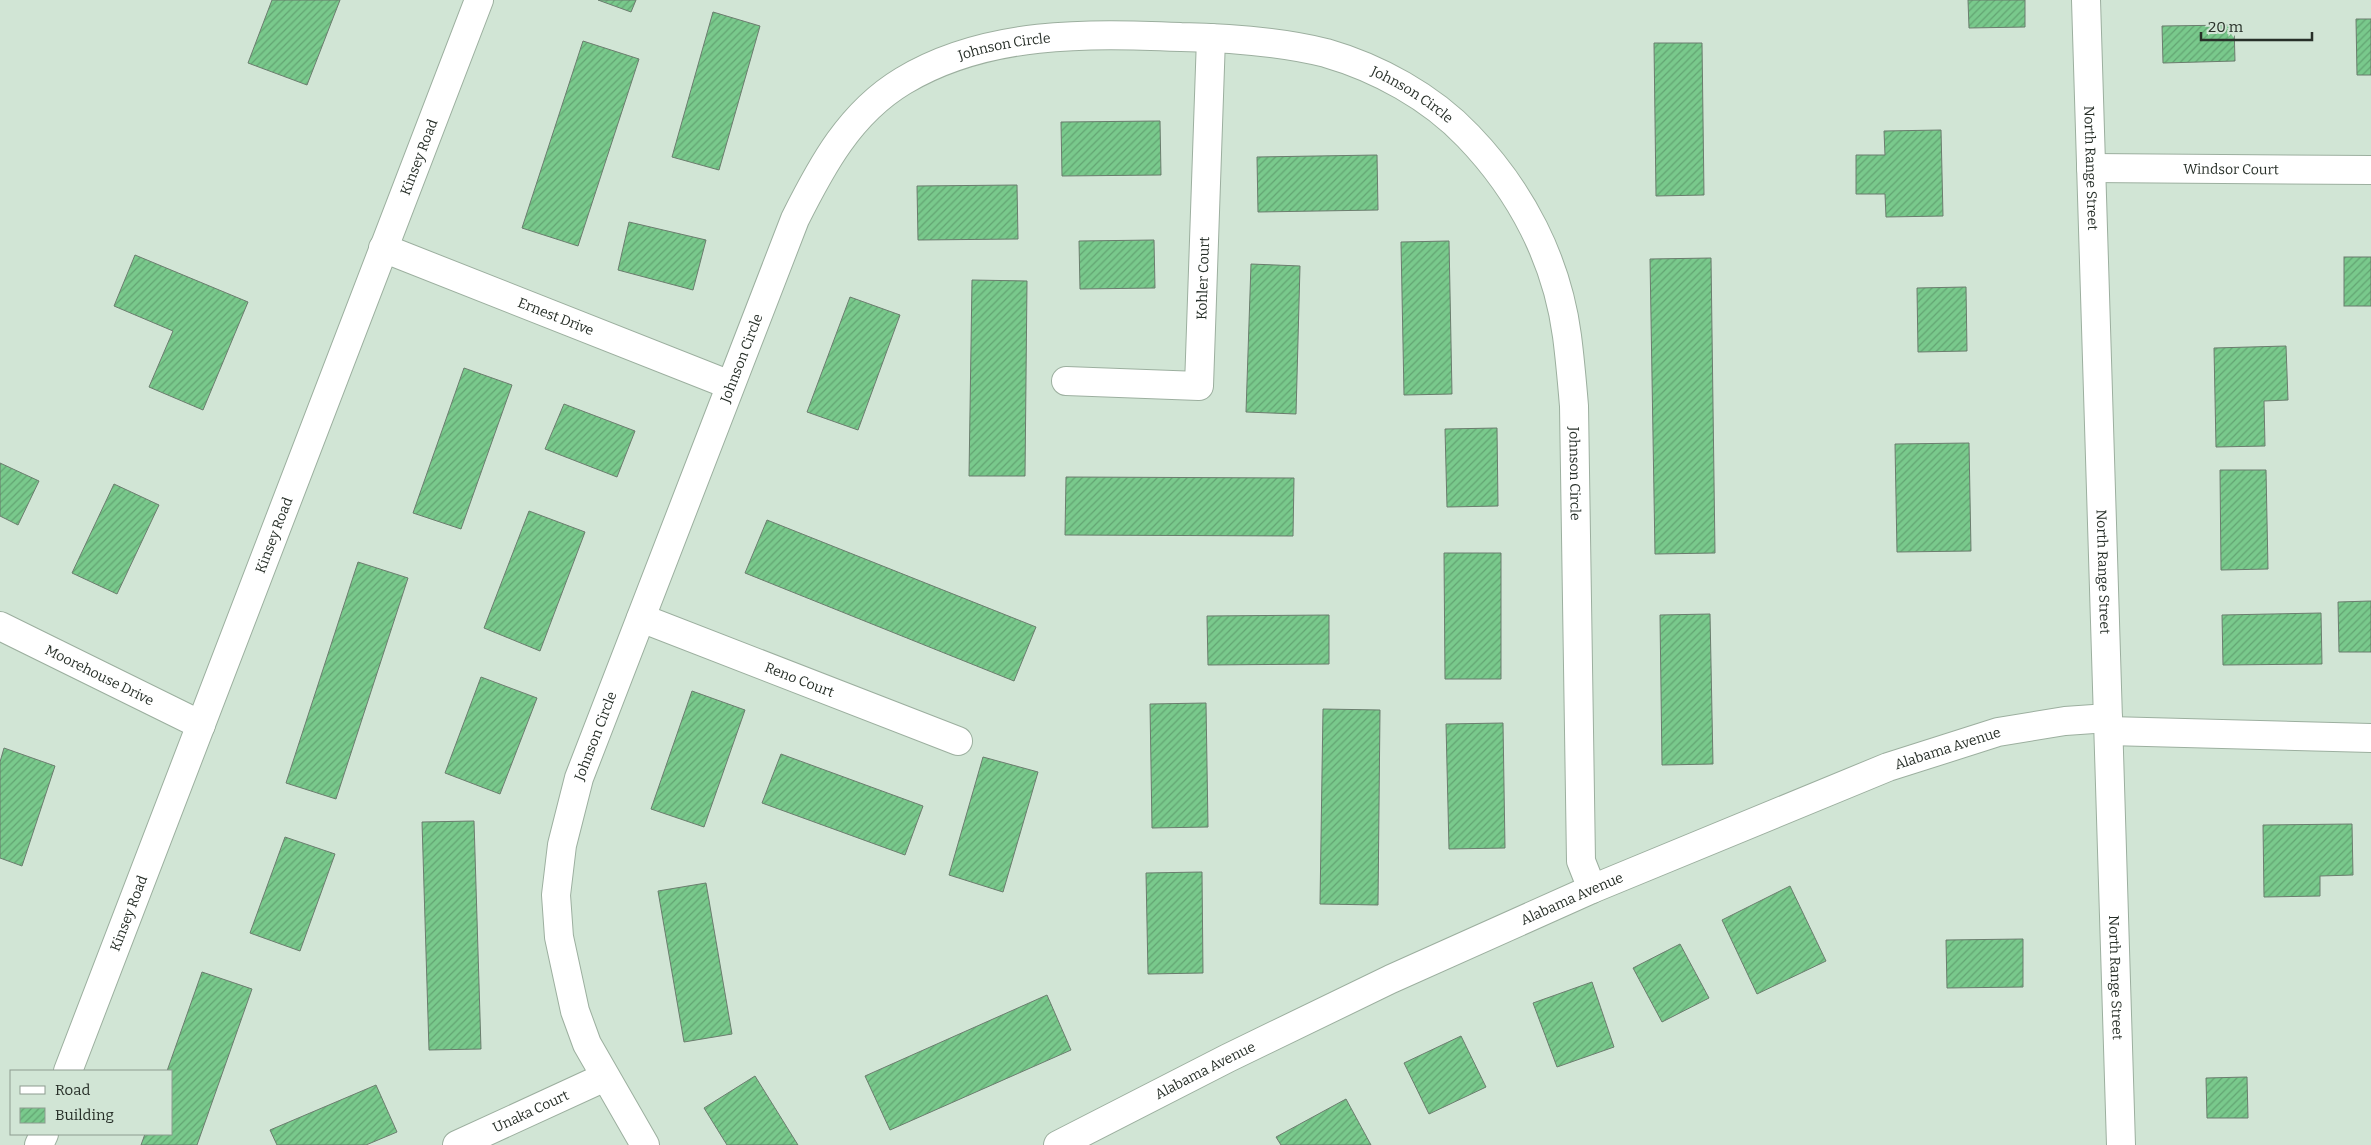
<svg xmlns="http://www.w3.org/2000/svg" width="2371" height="1145" viewBox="0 0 2371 1145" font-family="Bitter,serif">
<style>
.building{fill:url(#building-hatch);stroke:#6b7d6e}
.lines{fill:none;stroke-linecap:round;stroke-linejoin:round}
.minor-casing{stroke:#9caf9f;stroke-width:30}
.minor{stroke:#fff;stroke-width:28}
.labels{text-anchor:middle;stroke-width:5;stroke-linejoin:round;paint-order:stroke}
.street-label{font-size:14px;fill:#272f28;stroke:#d1e5d5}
</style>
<defs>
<pattern id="building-hatch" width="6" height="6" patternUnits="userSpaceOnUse" patternTransform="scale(1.25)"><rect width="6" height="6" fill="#79c98c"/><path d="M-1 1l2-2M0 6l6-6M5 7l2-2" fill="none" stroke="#63a472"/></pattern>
</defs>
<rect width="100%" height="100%" fill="#d1e5d5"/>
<g class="building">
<polygon points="272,0 340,0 307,85 248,63"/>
<polygon points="598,0 636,0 631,12"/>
<polygon points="1968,0 2025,0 2025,27 1969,28"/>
<polygon points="713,12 760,26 719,170 672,157"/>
<polygon points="2356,19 2371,19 2371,75 2357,75"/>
<polygon points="2234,25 2235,61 2163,63 2162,26"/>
<polygon points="583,41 639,59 578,246 522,228"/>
<polygon points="1654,43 1702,43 1704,195 1656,196"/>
<polygon points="1160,121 1161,175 1062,176 1061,122"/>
<polygon points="1941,130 1943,216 1886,217 1885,194 1856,194 1856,155 1885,155 1884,131"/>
<polygon points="1377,155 1378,210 1258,212 1257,157"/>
<polygon points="1017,185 1018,239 918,240 917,186"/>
<polygon points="629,222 706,240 693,290 618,270"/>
<polygon points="1154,240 1155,288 1080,289 1079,241"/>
<polygon points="1449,241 1452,394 1404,395 1401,242"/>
<polygon points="135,255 248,302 203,410 149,387 173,331 114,306"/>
<rect x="2344" y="257" width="27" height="49"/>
<polygon points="1711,258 1715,553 1655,554 1650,259"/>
<polygon points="1251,264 1300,266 1296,414 1246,412"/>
<polygon points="972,280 1027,281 1025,476 969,476"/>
<polygon points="1966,287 1967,351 1918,352 1917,288"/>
<polygon points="850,297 900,315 858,430 807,412"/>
<polygon points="2286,346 2288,400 2264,401 2265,446 2216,447 2214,348"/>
<polygon points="464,368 512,385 461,529 413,513"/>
<polygon points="564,404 635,431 617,477 545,449"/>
<polygon points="1497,428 1498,506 1447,507 1445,429"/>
<polygon points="1969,443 1971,551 1897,552 1895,444"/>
<polygon points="0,463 39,481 18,525 0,516"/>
<polygon points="2220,470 2266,470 2268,569 2221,570"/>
<polygon points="1066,477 1294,478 1293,536 1065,535"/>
<polygon points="114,484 159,505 117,594 72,573"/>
<polygon points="529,511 585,532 540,651 484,628"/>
<polygon points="767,520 1036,627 1014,681 745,573"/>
<polygon points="1444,553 1501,553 1501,679 1445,679"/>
<polygon points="358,562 408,578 336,799 286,783"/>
<polygon points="2371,601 2371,652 2339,652 2338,602"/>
<polygon points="2321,613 2322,664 2223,665 2222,615"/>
<polygon points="1710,614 1713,764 1662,765 1660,615"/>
<polygon points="1329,615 1329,664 1208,665 1207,616"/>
<polygon points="481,677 537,698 500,794 445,773"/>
<polygon points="692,691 745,710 704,827 651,809"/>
<polygon points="1206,703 1208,827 1152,828 1150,704"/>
<polygon points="1323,709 1380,710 1378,905 1320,904"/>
<polygon points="1503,723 1505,848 1449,849 1446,724"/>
<polygon points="4,748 55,766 22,866 0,858 0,762"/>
<polygon points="781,754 923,806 905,855 762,803"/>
<polygon points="983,757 1038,772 1003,892 949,875"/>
<polygon points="474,821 481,1049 429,1050 422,822"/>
<polygon points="2352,824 2353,875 2320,876 2320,896 2264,897 2263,825"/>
<polygon points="285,837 335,854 300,951 250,933"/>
<polygon points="1202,872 1203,973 1148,974 1146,873"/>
<polygon points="706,883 732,1034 684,1042 658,891"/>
<polygon points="1790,886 1826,961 1757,994 1722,920"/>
<polygon points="2023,939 2023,987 1947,988 1946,940"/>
<polygon points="1680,944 1709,998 1662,1022 1633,968"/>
<polygon points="202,972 252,989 197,1145 141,1145 145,1134 171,1134 171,1071 167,1071"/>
<polygon points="1592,982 1614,1047 1557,1067 1533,1003"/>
<polygon points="1047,995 1071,1050 890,1130 865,1076"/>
<polygon points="1461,1036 1486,1087 1429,1114 1404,1063"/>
<polygon points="755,1076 798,1145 727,1145 704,1108"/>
<polygon points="2247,1077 2248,1118 2207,1118 2206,1078"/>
<polygon points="376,1085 397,1132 366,1145 277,1145 270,1130"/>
<polygon points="1346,1099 1371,1145 1281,1145 1276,1137"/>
</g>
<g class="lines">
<g class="minor-casing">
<g id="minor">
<path id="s1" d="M2086 0 2121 1145"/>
<path id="s2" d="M2091 168 2371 170"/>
<path id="s3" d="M383 248 730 385"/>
<path id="s4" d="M1066 381 1199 386 1211 38"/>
<path id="s5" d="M641 618 958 741"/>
<path id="s6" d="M0 626 201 725"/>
<polyline points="2109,731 2371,738"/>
<path id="s7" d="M68 1071 479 0"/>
<polyline points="39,1145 44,1134"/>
<path id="s8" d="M457 1145 605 1077"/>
<path id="s9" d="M645 1145 587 1044 575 1011 559 937 556 895 562 845 579 778 795 219C822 165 850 113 903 81 986 31 1088 33 1181 37 1229 38 1279 41 1326 53 1378 68 1431 97 1468 136 1521 191 1557 260 1567 336 1570 359 1572 382 1574 406L1581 861 1592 889"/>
<path id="s10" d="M1058 1145 1228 1058 1391 979 1592 889 1888 767 1998 732 2065 721 2108 718"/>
</g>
</g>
<use href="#minor" class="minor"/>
</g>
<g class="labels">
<g class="street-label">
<text dy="5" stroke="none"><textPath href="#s9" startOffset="1274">Johnson Circle</textPath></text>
<text dy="5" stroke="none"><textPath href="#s9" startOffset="1694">Johnson Circle</textPath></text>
<text dy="5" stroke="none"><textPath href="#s7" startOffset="979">Kinsey Road</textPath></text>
<text dy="5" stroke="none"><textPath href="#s1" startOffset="168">North Range Street</textPath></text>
<text dy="5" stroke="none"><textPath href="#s2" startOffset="140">Windsor Court</textPath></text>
<text dy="5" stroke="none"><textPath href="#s4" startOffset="241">Kohler Court</textPath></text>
<text dy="5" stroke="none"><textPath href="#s3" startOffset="186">Ernest Drive</textPath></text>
<text dy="5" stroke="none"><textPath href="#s9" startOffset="839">Johnson Circle</textPath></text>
<text dy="5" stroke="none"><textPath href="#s9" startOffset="2129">Johnson Circle</textPath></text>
<text dy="5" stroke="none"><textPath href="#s7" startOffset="574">Kinsey Road</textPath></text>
<text dy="5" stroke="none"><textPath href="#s1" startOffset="572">North Range Street</textPath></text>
<text dy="5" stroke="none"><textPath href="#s6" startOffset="111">Moorehouse Drive</textPath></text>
<text dy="5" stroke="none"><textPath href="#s5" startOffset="170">Reno Court</textPath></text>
<text dy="5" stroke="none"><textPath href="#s9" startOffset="434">Johnson Circle</textPath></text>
<text dy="5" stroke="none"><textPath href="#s10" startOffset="975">Alabama Avenue</textPath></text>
<text dy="5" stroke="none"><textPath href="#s10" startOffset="570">Alabama Avenue</textPath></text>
<text dy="5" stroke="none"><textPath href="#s7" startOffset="169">Kinsey Road</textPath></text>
<text dy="5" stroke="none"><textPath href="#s1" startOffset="978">North Range Street</textPath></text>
<text dy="5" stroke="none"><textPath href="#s10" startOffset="165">Alabama Avenue</textPath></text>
<text dy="5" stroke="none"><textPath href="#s8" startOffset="81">Unaka Court</textPath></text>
</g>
</g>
<rect x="10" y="1070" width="162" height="65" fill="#d1e5d5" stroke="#8d9c90"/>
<rect x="20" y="1086" width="25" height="8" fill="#ffffff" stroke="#8d9c90"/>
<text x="55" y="1095" font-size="15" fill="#272f28">Road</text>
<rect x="20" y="1108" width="25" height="15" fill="url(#building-hatch)" stroke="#8d9c90"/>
<text x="55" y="1120" font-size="15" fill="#272f28">Building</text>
<path d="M2201 32v8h111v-8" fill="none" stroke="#272f28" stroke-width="2.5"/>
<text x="2208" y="32" font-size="15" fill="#272f28" stroke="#d1e5d5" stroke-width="4" paint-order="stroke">20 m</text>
</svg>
